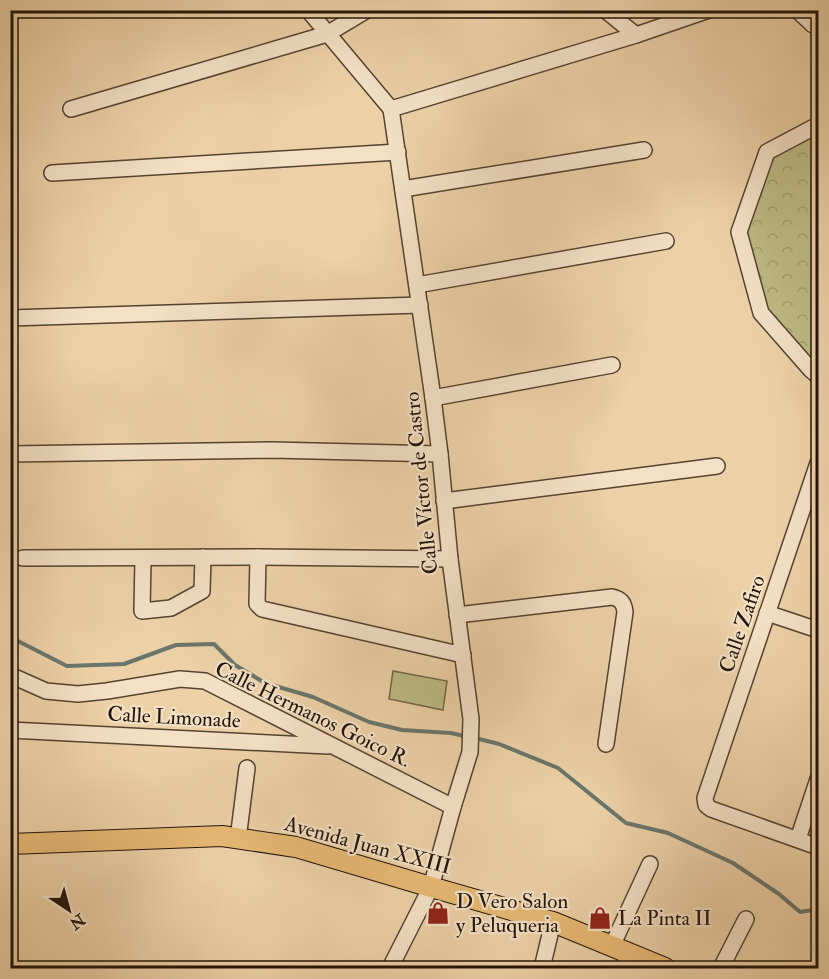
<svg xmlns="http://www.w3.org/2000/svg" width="829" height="979" viewBox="0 0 829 979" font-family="'IM FELL Double Pica',serif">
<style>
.grass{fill:#bdb983;stroke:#706646;stroke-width:1.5}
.forest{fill:url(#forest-crowns);stroke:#706646;stroke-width:1.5}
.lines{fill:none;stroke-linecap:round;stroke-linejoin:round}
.stream{stroke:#6a756c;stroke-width:4}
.minor-casing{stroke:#554331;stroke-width:18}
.major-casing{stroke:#23140a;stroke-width:22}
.minor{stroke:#f3e0c5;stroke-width:15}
.major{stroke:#e6b873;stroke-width:20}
.labels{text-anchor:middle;stroke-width:4.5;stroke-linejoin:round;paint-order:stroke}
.street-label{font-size:21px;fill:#23140a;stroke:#f3e0c5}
.poi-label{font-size:21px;fill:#23140a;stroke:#f3e0c5;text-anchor:start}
</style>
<defs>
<pattern id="forest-crowns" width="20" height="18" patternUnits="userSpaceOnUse" patternTransform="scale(1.5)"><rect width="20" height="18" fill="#bdb983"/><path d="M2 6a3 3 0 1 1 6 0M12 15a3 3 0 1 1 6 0" fill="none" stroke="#a29e70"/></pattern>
</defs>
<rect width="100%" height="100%" fill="#ecd0a6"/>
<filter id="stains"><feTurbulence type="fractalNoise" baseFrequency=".00333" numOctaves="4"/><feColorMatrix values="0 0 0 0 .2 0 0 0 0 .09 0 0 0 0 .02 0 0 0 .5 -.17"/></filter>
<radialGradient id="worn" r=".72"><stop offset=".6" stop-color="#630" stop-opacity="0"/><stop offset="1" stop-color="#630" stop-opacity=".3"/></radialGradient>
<polygon class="grass" points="393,671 447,681 443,710 389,699"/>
<polygon class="forest" points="818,125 818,362 811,370 761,313 739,232 767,152"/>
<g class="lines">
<g class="stream">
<polyline points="10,637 67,666 124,664 176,645 214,644 235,665 265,683 313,697 369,722 402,730 451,733 468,737"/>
<polyline points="475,738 499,744 558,768 626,823 668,833 733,863 779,894 800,912 818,909"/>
</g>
<g class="minor-casing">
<g id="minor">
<polyline points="308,10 391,109 433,398 440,454 450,559 471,719 470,752 453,807 431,887 390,968"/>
<polyline points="605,10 636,35"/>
<polyline points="797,10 813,25 818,25"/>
<polyline points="71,109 327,34 367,10"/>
<polyline points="391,109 636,35 709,10"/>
<polyline points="818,125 767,152 739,232 761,313 811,370 818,376"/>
<polyline points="52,173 398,152"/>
<polyline points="403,189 644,150"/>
<polyline points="417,285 666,241"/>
<polyline points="10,318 420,305"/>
<polyline points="433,398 612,365"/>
<polyline points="10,454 272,450 440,454"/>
<polyline points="818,463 705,798 706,805 711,809 818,847"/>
<polyline points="444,501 717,466"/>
<polyline points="258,557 257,604 262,609 463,655"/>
<polyline points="23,558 258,557 450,559"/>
<polyline points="143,558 142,611 171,608 202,591 203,557"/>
<polyline points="767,613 818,630"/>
<path d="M457 615 612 597C621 599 624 603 625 612L606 744"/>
<polyline points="10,675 46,691 78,694 107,691 180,679 205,681 453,807"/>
<polyline points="10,730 328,746"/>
<polyline points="238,839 247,768"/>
<polyline points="798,839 818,779"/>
<polyline points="612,946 650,864"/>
<polyline points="542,968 553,922"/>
<polyline points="623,968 630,954"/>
<polyline points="721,968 746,919"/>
</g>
</g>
<g class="major-casing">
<polyline id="major" points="10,844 222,836 296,847 431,887 553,922 665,968"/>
</g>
<use href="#minor" class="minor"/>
<use href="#major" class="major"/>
</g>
<defs>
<g id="shop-bare" transform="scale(1.8)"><path d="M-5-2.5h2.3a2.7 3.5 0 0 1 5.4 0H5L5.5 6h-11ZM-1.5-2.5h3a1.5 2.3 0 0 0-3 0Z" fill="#8f2418" stroke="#f3e0c5" stroke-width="2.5" paint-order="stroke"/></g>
</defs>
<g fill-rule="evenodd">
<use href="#shop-bare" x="438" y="913"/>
<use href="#shop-bare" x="600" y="918"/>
</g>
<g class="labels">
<g class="street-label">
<text transform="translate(421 483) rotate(-96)" y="7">Calle Víctor de Castro</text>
<text transform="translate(742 624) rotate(-71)" y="7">Calle Zafiro</text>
<text transform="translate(313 714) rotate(26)" y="7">Calle Hermanos Goico R.</text>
<text transform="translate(174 717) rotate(3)" y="7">Calle Limonade</text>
<text transform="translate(368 845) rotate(15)" y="7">Avenida Juan XXIII</text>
</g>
<g class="poi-label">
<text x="456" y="908">D Vero Salon<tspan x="456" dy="24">y Peluqueria</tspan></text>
<text x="618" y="925">La Pinta II</text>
</g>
</g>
<rect width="829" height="979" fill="none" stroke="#ecd0a6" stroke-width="36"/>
<rect x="12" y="12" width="805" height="955" fill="none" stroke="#23140a" stroke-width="3"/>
<rect x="18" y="18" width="793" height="943" fill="none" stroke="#23140a" stroke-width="1.5"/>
<g transform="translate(69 910) rotate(144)" stroke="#f3e0c5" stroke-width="4.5" paint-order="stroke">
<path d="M0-4.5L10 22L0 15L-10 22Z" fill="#23140a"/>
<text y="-9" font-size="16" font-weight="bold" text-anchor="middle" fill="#23140a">N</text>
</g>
<rect width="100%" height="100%" filter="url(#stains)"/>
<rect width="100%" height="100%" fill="url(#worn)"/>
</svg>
